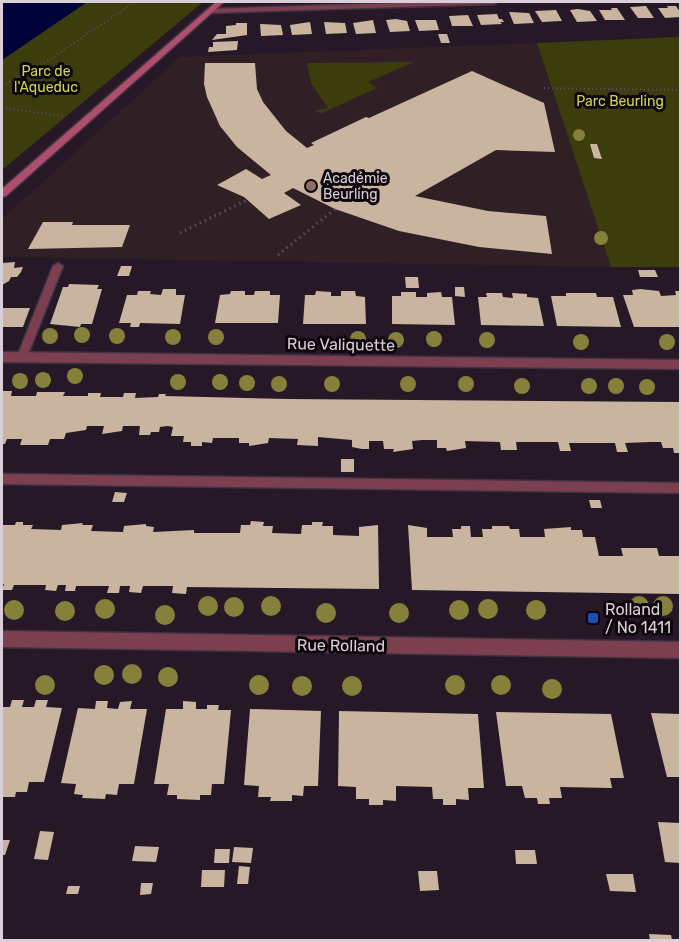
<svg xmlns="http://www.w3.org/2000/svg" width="682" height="942" viewBox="0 0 682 942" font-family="Rubik,sans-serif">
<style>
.education{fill:#311f26}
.green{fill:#3c3d0d}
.water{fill:#000239}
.building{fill:#c9b4a0}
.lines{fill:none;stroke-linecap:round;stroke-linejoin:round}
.service-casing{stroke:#403240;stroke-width:3}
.minor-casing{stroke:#403240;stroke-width:3}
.secondary-casing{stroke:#403240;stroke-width:3}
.path-far1{stroke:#5d4f5d;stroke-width:2;stroke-dasharray:1 3;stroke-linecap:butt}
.path{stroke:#5d4f5d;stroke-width:3;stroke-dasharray:1.5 4;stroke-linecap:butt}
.service{fill:#7b3f50;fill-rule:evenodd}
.minor{fill:#7b3f50;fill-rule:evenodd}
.secondary{fill:#ae4e6c;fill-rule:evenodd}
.tree{fill:#86813a}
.education-dot{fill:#8d6e63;stroke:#0c060c;stroke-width:2}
.transit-dot{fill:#1a4fb4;stroke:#0c060c;stroke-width:2}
.labels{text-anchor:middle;stroke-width:6;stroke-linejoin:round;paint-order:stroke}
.far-park-label{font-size:14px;fill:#d4d749;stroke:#0c060c}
.far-poi-label{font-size:14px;fill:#dacfd9;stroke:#0c060c;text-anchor:start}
.street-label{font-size:16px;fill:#dacfd9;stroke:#0c060c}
.poi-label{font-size:16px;fill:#dacfd9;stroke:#0c060c;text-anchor:start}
</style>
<rect width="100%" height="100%" fill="#271827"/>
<polygon class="education" points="537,43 611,267 2,257 2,219 180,57"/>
<g class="green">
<polygon points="87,2 203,2 2,170 2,60"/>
<polygon points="680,37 680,267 611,267 537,43"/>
<polygon points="414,62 368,82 377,88 322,113 313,111 328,108 311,83 307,63"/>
</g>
<polygon class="water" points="2,2 87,2 2,60"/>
<g class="building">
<polygon points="646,6 654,18 638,18 630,7"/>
<polygon points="667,6 676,6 680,12 680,17 665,18 658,8 668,8"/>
<polygon points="611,8 617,8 625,20 605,20 599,10 612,10"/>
<polygon points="578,9 590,11 597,21 577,22 570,10"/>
<polygon points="556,10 562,21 542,22 535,11"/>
<polygon points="509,12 529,13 534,23 514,24"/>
<polygon points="497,14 499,19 502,19 504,22 500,22 502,24 481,25 477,15"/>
<polygon points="468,15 473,26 452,26 449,16"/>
<polygon points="396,19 407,21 410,31 390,32 386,20"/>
<polygon points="373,20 376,33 356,34 353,23"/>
<polygon points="415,20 436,20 439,30 419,31"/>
<polygon points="310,22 312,34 292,35 290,25"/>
<polygon points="324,22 345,23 347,33 326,34"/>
<polygon points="236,23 247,23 247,35 212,40 217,34 226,34 226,26 236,25"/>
<polygon points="260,24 281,25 283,35 261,36"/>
<polygon points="438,34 447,34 450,43 441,43"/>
<polygon points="238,41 237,50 208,52 209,47 213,47 213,42"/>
<polygon points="205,63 255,63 257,89 263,102 286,131 307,148 314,145 311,143 366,117 369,118 472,71 544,103 555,152 496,150 415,196 488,211 546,216 552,254 479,247 399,231 335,209 293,188 284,193 301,205 269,219 244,197 217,185 246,169 262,179 271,175 237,147 220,126 207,97 204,84"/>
<polygon points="590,144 597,144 602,159 594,158"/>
<polygon points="43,222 73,222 72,225 130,225 122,247 28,249"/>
<polygon points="15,262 14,268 23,267 21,272 17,277 11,277 9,281 2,285 2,263"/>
<polygon points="121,266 132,266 129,276 117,276"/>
<polygon points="638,270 655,270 658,277 640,277"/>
<polygon points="405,277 418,277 419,288 406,288"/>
<polygon points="69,284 99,285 97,289 102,289 92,324 81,324 80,327 50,324 63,287 68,287"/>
<polygon points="455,287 464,287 465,297 455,296"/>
<polygon points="163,289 176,289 176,295 185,295 180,324 140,323 139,327 130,327 131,323 119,323 127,295 137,295 138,291 151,291 150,294 161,295"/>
<polygon points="640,289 659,291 661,296 676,295 675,291 680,291 680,327 634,327 623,295 633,295 632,290"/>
<polygon points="231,291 245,291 245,295 254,295 255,291 270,291 270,295 280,295 278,323 215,323 220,295 230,294"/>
<polygon points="316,291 331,292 331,296 341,296 341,291 355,291 356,296 365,297 366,324 303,324 305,295 315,295"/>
<polygon points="401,292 416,292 416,297 427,297 427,293 441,292 442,297 452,297 455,325 392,324 392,296 401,296"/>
<polygon points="486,293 502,293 503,297 513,298 512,293 527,294 527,297 538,298 544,326 481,325 478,297 487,297"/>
<polygon points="566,293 596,293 597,297 613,297 621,327 557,326 551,296 566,296"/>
<polygon points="3,308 30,308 23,327 2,327"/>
<polygon points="2,391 12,391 11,396 36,396 37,392 65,392 63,396 88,396 88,393 101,393 100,397 123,397 124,393 136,393 135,398 158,397 159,394 166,394 165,396 288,399 680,402 680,453 674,453 673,448 663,448 661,442 650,442 625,443 628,452 617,452 615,443 569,443 571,451 560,451 558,442 516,442 517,450 501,450 500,442 465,441 466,448 447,451 446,448 437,448 437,440 422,440 412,441 413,449 393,452 394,449 384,449 383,441 369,441 369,449 362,449 352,447 352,440 318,437 318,446 297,445 298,439 269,438 268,443 249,446 249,443 239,443 239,438 213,438 212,443 202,442 202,446 191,446 191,442 183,442 184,436 171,436 173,427 168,426 160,427 159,432 151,432 150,435 139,435 140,426 123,426 122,431 102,434 104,426 87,426 86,430 66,433 64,439 50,439 48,445 20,445 22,439 7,439 5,444 2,444"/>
<rect x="341" y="459" width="13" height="13"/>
<polygon points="115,492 127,493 124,502 112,502"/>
<polygon points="589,500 600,500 602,508 591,508"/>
<polygon points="251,521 264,522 263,526 273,526 272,533 301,534 302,525 312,525 312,522 323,522 322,526 333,526 333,535 359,536 359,527 378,525 379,589 187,587 186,594 172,593 173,586 143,586 141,593 129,592 130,586 120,586 119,593 107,593 109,586 76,586 75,591 65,591 66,585 58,585 56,591 45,590 46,585 14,585 12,590 2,590 4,584 2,584 2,525 15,525 16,522 23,522 23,525 33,525 31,529 61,530 62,525 83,523 82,525 93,525 91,531 123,532 124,526 146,524 146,526 154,527 153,532 194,530 194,533 240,533 241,525 250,525"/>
<polygon points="408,525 427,528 427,537 453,537 452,529 461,529 461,526 470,526 471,537 483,537 482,529 492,529 492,526 509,526 510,529 519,529 520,537 545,537 544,529 571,527 571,530 582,530 583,537 595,537 599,556 623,556 621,548 657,548 659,556 680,556 680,594 412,590"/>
<polygon points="12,700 24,700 22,707 34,707 36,700 48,700 46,707 62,708 44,782 29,782 27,792 16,792 15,797 2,797 2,707 10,707"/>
<polygon points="96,701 108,701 107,708 118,709 120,702 132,701 130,709 147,709 134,784 119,784 117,795 106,794 105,799 82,798 83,795 74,794 76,784 61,783 78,708 95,709"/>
<polygon points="183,701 196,702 196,709 207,709 207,705 219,705 218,710 231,710 224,784 212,784 211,795 200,795 200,800 177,799 177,795 167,795 169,784 154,784 166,709 183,709"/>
<polygon points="250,709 321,711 318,786 304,786 303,796 292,795 292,801 270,801 271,797 258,797 259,786 244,785"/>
<polygon points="339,711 478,714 484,788 468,788 469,800 456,799 456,805 443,805 443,799 433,799 432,787 396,786 396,801 383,800 383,805 369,805 369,799 356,799 356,787 338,786"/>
<polygon points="496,712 611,714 624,778 610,778 612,788 560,787 562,798 549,798 550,804 538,804 537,798 525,798 522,786 506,786"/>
<polygon points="651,713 680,714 680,777 667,777"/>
<polygon points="658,822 680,823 680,863 665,862"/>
<polygon points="40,831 54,832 48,860 34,859"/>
<polygon points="2,840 10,840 5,855 2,855"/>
<polygon points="135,846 159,847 156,862 132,861"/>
<polygon points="234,847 253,848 251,863 232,862"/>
<polygon points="215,849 230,849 229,863 214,863"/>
<polygon points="515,850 535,850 537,864 516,864"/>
<polygon points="239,866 250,867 248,884 237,884"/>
<polygon points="202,870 225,870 224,887 201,887"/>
<polygon points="418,871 437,871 439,890 420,891"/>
<polygon points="606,874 633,874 636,892 610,891"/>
<polygon points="141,883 153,883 151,894 140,895"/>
<polygon points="68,886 80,886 78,894 66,894"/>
<polygon points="649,934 671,935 672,940 650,940"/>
</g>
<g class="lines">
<g class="service-casing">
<g id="service">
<polygon points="58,263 63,266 27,357 26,360 18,360 17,357 53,266"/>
<polygon points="2,474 680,483 680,493 2,484"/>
</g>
</g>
<g class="minor-casing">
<g id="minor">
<polygon points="432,2 498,2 494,4 209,13 205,11 209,9"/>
<polygon points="2,352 680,360 680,369 2,362"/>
<polygon points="2,631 680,642 680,658 2,647"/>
</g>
</g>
<g class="secondary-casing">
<polygon id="secondary" points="216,2 224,2 6,196 2,197 2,189"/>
</g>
<g class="path-far1">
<polyline points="2,86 49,60 135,2"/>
<polyline points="544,88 680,90"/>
<polyline points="2,108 64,116"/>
</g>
<g class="path">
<polyline points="180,233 247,200"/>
<polyline points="278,255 335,209"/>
</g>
<use href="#service" class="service"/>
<use href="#minor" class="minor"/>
<use href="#secondary" class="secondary"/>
</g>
<g class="tree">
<circle cx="579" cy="135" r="6"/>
<circle cx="601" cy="238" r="7"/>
<circle cx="82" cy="335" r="8"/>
<circle cx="50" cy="336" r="8"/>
<circle cx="117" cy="336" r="8"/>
<circle cx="173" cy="337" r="8"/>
<circle cx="216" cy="337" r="8"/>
<circle cx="358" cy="339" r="8"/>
<circle cx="434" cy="339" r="8"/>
<circle cx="396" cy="340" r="8"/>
<circle cx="487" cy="340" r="8"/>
<circle cx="581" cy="342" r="8"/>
<circle cx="667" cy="342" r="8"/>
<circle cx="75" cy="376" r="8"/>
<circle cx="43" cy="380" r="8"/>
<circle cx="20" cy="381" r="8"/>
<circle cx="178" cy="382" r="8"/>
<circle cx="220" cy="382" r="8"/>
<circle cx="247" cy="383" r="8"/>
<circle cx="279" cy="384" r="8"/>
<circle cx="332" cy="384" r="8"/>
<circle cx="408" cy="384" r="8"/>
<circle cx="466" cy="384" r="8"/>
<circle cx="522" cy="386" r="8"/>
<circle cx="589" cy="386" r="8"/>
<circle cx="616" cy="386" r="8"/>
<circle cx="647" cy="387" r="8"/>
<circle cx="208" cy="606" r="10"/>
<circle cx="271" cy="606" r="10"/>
<circle cx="639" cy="606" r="10"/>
<circle cx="663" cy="606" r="10"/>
<circle cx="234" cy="607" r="10"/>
<circle cx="105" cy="609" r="10"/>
<circle cx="488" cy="609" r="10"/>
<circle cx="14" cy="610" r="10"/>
<circle cx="459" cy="610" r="10"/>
<circle cx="536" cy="610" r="10"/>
<circle cx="65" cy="611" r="10"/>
<circle cx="326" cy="613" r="10"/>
<circle cx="399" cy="613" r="10"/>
<circle cx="165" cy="615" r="10"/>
<circle cx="132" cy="674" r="10"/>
<circle cx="104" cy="675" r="10"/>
<circle cx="168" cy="677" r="10"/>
<circle cx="45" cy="685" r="10"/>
<circle cx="259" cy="685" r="10"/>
<circle cx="455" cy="685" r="10"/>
<circle cx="501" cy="685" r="10"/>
<circle cx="302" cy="686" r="10"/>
<circle cx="352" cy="686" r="10"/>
<circle cx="552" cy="689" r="10"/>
</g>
<circle class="education-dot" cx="311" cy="186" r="6"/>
<rect class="transit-dot" x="587" y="612" width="12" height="12" rx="3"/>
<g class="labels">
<g class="far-park-label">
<text x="46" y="76">Parc de<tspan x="46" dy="16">l'Aqueduc</tspan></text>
<text x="620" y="106">Parc Beurling</text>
</g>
<g class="far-poi-label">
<text x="323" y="183">Académie<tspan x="323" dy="16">Beurling</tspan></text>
</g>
<g class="street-label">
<text transform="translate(341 344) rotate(1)" y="6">Rue Valiquette</text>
<text transform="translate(341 645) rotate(1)" y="6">Rue Rolland</text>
</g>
<g class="poi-label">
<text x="605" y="615">Rolland<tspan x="605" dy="18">/ No 1411</tspan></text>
</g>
</g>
<rect width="682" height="942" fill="none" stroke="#dacfd9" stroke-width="6"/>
</svg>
